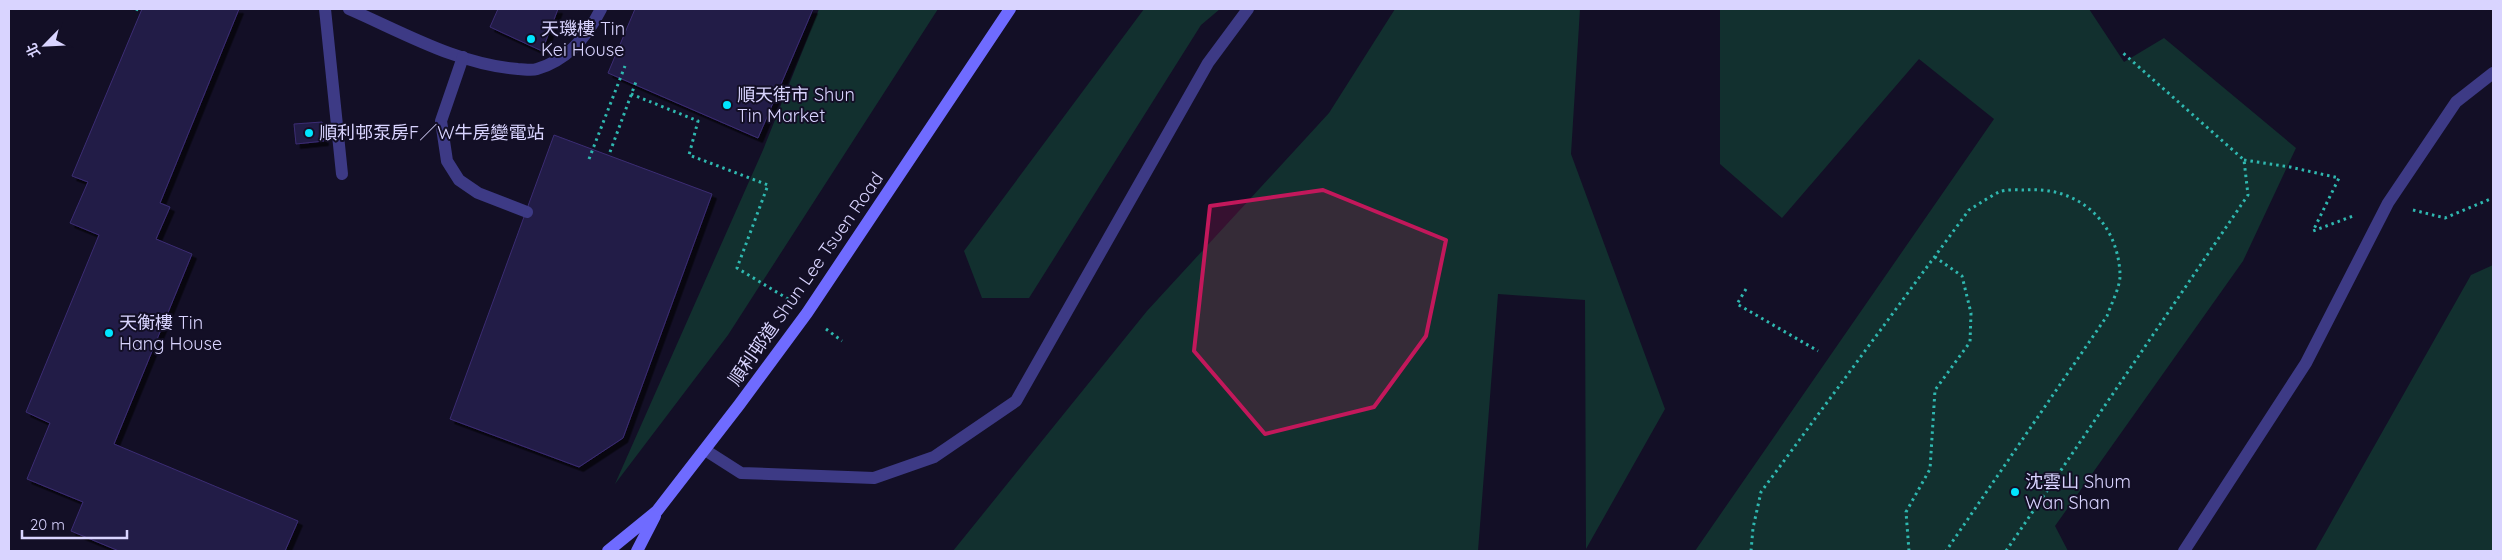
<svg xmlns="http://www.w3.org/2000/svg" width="2502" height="560" viewBox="0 0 2502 560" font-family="Quicksand,'Noto Sans TC',sans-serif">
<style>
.green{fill:#12302f}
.building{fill:#241b47;stroke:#3b2d73;filter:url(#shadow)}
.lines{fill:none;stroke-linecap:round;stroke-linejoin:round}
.path{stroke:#2fb8b0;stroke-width:3;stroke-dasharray:2.5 4;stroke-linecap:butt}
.service{stroke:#3d3a85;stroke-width:12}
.secondary{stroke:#6f6bff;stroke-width:12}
.marked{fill:#c2185b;fill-opacity:0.2;stroke:#c2185b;stroke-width:4;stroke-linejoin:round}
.poi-dot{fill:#00e5ff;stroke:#130f26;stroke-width:2}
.labels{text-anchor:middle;stroke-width:4;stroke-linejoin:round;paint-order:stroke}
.poi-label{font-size:18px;fill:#d9d4ff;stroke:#130f26;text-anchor:start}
.street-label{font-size:18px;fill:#d9d4ff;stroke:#130f26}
</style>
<defs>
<filter id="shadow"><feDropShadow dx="4.5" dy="4.5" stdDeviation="0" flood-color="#0009"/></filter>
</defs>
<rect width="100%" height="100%" fill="#130f26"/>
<g class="green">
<polygon points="819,9 938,9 728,335 615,484 763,150"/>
<polygon points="1144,9 1220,9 1201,25 1029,298 982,298 964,251"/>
<polygon points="1395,9 1580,9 1571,154 1665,409 1586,549 1585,300 1498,294 1478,551 953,551 1147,311 1329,113"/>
<polygon points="1720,9 2089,9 2124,62 2164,38 2296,148 2243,261 2055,526 2068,551 1695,551 1994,119 1919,59 1782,218 1720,164"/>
<polygon points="2493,265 2493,551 2315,551 2471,275"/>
</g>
<g class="building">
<polygon points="142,9 239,9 160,203 170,207 156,239 192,254 114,444 298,521 285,551 119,551 71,531 83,502 27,479 50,423 26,412 99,235 70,223 88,182 72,176"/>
<polygon points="498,9 558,9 542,51 490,27"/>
<polygon points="635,9 813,9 758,138 608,73"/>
<polygon points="322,122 324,141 296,144 294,124"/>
<polygon points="554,135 712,194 623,438 579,467 450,419"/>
</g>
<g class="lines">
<g class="path">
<polyline points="136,9 141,11"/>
<polyline points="631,94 698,121 689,155 768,185 737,268 788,299"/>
<polyline points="610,152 637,79"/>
<polyline points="589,159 625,66"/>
<polyline points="2244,160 2290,167 2339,178 2313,231 2353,216"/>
<polyline points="2413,210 2445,218 2493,198"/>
<polyline points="1746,289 1737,304 1818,351"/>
<polyline points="826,329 842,341"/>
<path d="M1751 551 1753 528 1761 492 1969 210C1979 204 1989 197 1999 192 2006 189 2017 190 2025 190 2077 186 2117 220 2120 273 2121 286 2111 304 2107 316L1946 551"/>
<polyline points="1909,551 1906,512 1930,469 1935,390 1970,342 1971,313 1962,276 1935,257"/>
<polyline points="2006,551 2248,195 2244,160 2123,53"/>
</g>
<g class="service">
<polyline points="325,9 342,174"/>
<path d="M349 9C402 32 459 65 518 69 524 69 531 71 537 69 568 60 587 37 601 9"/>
<polyline points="463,57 441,121 447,161 459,180 478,193 527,212"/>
<polyline points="705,450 741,473 874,478 934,457 1016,401 1208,63 1248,9"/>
<polyline points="2184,551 2306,363 2388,203 2456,102 2493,73"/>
</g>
<g class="secondary">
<polyline points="608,551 657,511 739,405 807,313 1010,9"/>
<polyline points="637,551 655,516"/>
</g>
</g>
<path class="marked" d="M1323 190 1446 240 1426 336 1374 407 1265 434 1194 351 1210 206Z"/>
<g class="poi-dot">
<circle cx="531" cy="39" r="5"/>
<circle cx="727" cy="105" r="5"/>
<circle cx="309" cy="133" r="5"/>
<circle cx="109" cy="333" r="5"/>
<circle cx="2015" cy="492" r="5"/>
</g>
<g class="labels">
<g class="poi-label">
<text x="541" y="35">天璣樓 Tin<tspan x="541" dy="21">Kei House</tspan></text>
<text x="737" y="101">順天街市 Shun<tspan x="737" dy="21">Tin Market</tspan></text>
<text x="319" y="139">順利邨泵房F／W牛房變電站</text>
<text x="119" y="329">天衡樓 Tin<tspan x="119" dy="21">Hang House</tspan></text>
<text x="2025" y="488">沈雲山 Shum<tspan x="2025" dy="21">Wan Shan</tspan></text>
</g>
<g class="street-label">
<text transform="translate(806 279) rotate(-55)" y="6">順利邨道 Shun Lee Tsuen Road</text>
</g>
</g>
<rect width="2502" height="560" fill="none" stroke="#d9d4ff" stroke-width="20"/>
<g transform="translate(45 45) rotate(246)" stroke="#130f26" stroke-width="4" paint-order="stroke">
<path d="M0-4L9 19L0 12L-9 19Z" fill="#d9d4ff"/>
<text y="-8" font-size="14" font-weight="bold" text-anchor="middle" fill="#d9d4ff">北</text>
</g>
<path d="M22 530v8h105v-8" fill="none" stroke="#d9d4ff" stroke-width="2.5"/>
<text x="30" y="530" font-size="15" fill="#d9d4ff" stroke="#130f26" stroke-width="4" paint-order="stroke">20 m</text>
</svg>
